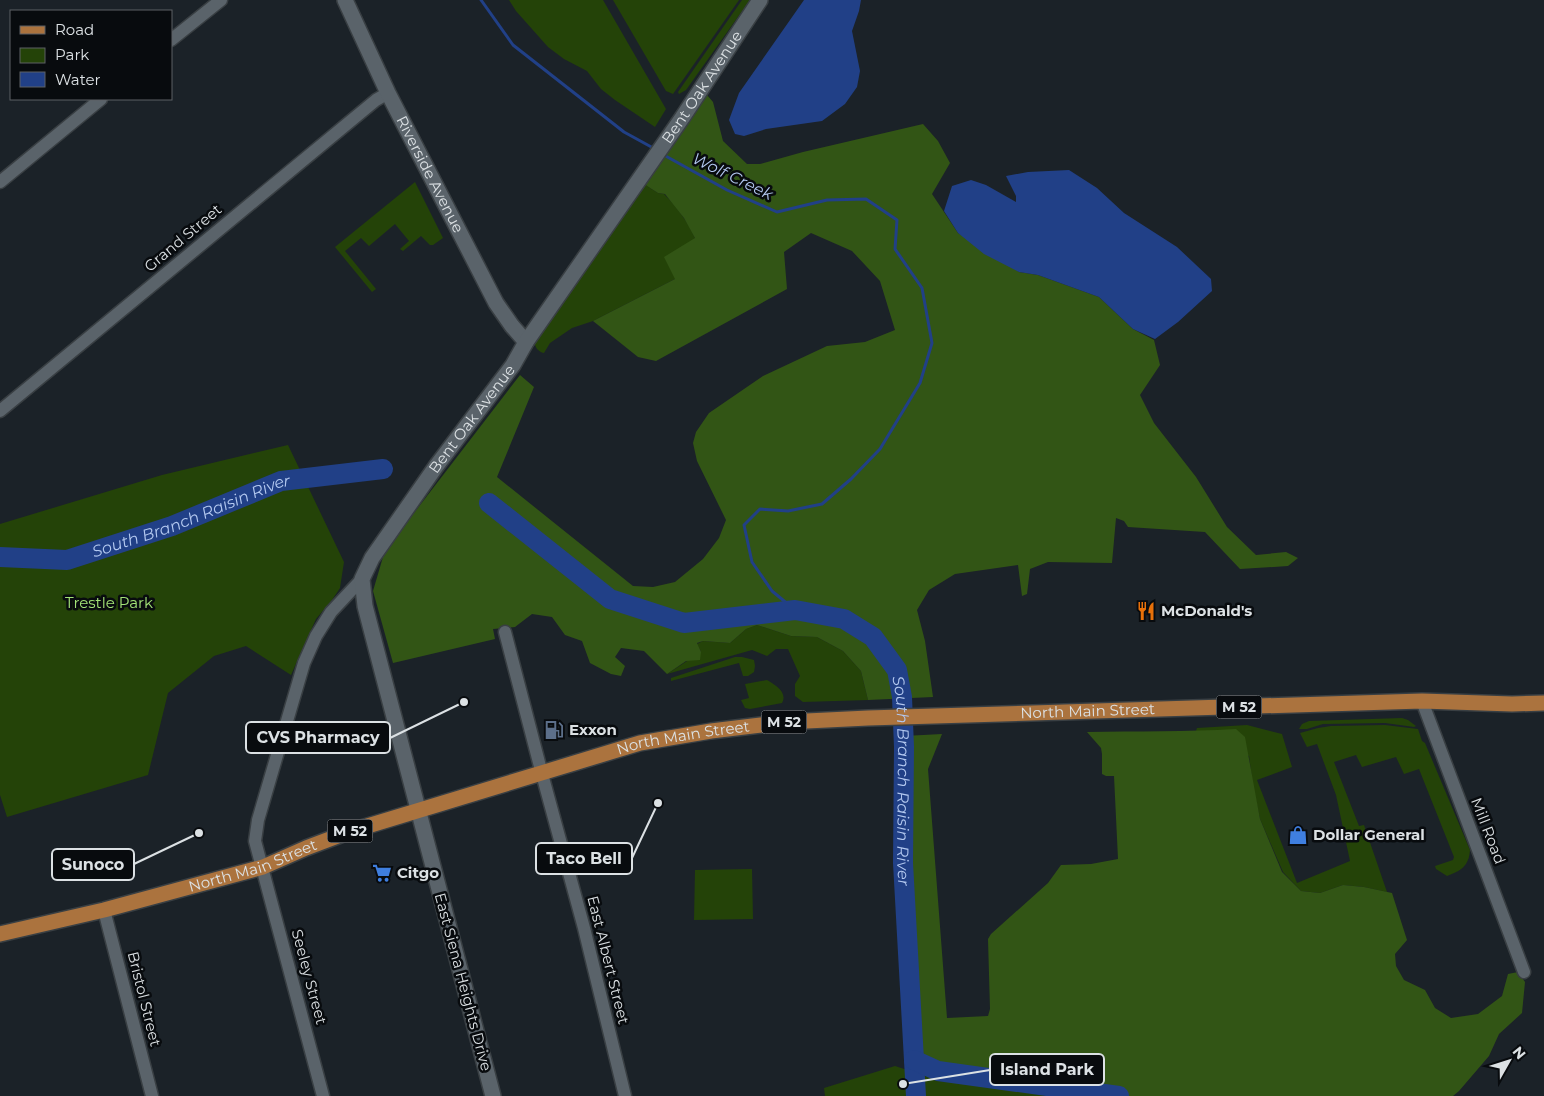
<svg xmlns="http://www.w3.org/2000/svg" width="1544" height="1096" viewBox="0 0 1544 1096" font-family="Montserrat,sans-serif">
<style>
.green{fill:#244308}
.forest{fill:#325515}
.water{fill:#214087}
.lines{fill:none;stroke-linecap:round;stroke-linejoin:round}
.stream{stroke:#214087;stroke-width:3}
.river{stroke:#214087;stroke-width:20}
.street-casing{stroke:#393f43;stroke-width:15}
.secondary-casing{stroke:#393f43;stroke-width:18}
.primary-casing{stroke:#393f43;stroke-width:18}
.street{stroke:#5a636a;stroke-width:12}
.secondary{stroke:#5a636a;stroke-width:15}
.primary{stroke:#ab733e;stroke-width:15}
.labels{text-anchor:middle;stroke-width:5;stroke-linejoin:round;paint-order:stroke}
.shield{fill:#080b0e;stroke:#9ca1a4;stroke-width:1}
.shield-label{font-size:14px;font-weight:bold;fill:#dce1e4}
.street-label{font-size:15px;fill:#dce1e4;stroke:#080b0e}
.park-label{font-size:15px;fill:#a3e377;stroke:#080b0e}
.poi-label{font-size:15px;font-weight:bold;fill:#dce1e4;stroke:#080b0e;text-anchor:start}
.water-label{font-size:16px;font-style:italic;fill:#b3c8f0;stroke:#080b0e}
.leader{fill:none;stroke:#dce1e4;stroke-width:2}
.callout-dot{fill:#dce1e4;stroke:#080b0e;stroke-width:2}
.callout{fill:#080b0e;stroke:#dce1e4;stroke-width:2}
.callout-label{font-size:16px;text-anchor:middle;font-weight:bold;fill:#dce1e4}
</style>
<rect width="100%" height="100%" fill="#1b2228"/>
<g class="green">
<polygon points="509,0 603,0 666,109 655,127 615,100 601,89 587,71 564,59 548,47 516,11"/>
<polygon points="613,0 739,0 673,94 666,91"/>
<polygon points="742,0 750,0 686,90 679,94 678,92"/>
<polygon points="415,182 443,238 433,245 430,245 421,236 403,251 400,249 409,241 395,224 369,246 361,238 345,251 376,289 372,292 335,247"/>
<path d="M644 184 658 193 664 194C677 207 688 222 695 238L675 279 593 321 572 328 550 343 544 353C538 352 535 347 534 341Z"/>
<polygon points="288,445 344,562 340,588 332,600 316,619 291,675 246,646 214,656 168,693 148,775 7,817 0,795 0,524 162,475"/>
<polygon points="757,625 791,636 817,637 843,651 861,671 868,700 803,702 795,696 795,684 800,676 788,649 776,649 767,656 752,650 667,674 701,652 697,644 703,641 730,643 746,629"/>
<polygon points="735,657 742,657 754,660 755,666 754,672 748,676 743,676 739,663 671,681 671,678"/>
<path d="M767 680C775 685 788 692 782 703L750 709 745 708 741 700 749 698 745 684Z"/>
<polygon points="1402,718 1408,720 1416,726 1414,727 1385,723 1323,724 1307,729 1299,729 1302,724 1309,721"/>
<path d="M1247 725 1282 734 1292 767 1257 780 1297 883 1350 861 1336 795 1317 744 1307 747 1300 733 1318 728 1331 726 1385 725 1418 729 1422 741 1425 743 1470 850C1469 866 1461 871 1447 876L1436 869 1435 866 1453 860 1454 857 1419 769 1404 774 1396 757 1362 767 1356 755 1334 762 1359 826 1364 825 1387 892 1364 887 1343 885 1320 893 1301 891 1283 872 1260 819 1253 786 1249 756 1196 731 1197 728Z"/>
<polygon points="752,869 753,919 694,920 695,870"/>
<polygon points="895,1066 938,1080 1050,1096 825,1096 824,1088"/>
</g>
<g class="forest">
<polygon points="707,95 713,102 723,141 747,164 760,164 803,152 923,124 938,141 950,163 932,194 958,233 1019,272 1038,275 1099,297 1133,329 1154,340 1160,365 1140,395 1154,423 1196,477 1227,527 1256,555 1286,552 1298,558 1288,566 1240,569 1205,532 1128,527 1124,521 1116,518 1112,563 1048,562 1030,569 1027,594 1022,596 1018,565 955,574 929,590 917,610 925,641 933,697 868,700 861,671 843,651 817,637 791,636 757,625 746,629 730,643 703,641 697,643 701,652 700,660 686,661 667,674 644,651 621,648 615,657 625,666 621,676 611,674 590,663 582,641 565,635 552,617 532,614 515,627 493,629 495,639 393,663 373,591 383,557 407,522 520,375 534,387 497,477 633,586 653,587 675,582 703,559 719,538 726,520 697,461 693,443 696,432 709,413 763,376 827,346 865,342 895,330 880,281 852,251 811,233 784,252 787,289 656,361 638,357 593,321 675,279 664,257 695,238 684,218 665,194 658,193 644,184"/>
<path d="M1236 729 1245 737 1260 819 1282 872 1301 891 1320 893 1343 885 1364 887 1392 893 1407 940 1395 954 1396 966 1404 980 1425 990 1435 1008 1451 1018 1478 1014 1502 996 1508 974 1518 972 1525 982 1522 1013 1499 1034 1489 1056 1459 1091 1453 1096H1119L938 1071 914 1060 903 863 904 736 942 734 928 769 947 1018 988 1016 990 1009 988 939 991 934 1048 883 1061 865 1091 864 1118 859 1114 776H1106L1102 774V754L1101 748 1087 732C1137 731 1186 732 1236 729Z"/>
</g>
<g class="water">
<polygon points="804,0 861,0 859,11 852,31 860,71 857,87 845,104 822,121 766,129 744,136 735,134 729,120 739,93"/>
<polygon points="1069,170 1097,188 1124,213 1177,247 1211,279 1212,291 1178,322 1155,339 1133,329 1099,297 1038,275 1019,272 984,254 958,233 944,211 952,186 971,180 986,185 1016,202 1016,196 1006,176 1028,172"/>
</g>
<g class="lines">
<g class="stream">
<polyline points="481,0 513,45 624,132 655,149"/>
<polyline points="662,154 727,190 777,212 827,200 866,199 897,220 895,249 922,288 932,343 920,383 880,449 851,479 822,504 788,511 760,509 744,525 752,562 772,591 795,610"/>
</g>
<g class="river">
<path id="s1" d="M489 503 610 599 684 623 795 610 844 619 873 637 897 670 902 697 904 747 903 863 916 1096"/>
<path id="s2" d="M0 557 67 560 172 526 281 481 383 469"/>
<polyline points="914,1060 938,1071 1119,1096"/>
</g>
<g class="street-casing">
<g id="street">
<polyline points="171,40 221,0"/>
<polyline points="0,182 101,99"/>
<polyline points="0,411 376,100 388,93"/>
<polyline points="505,632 542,774 584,928 625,1096"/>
<polyline points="1422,701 1524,972"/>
<polyline points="104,910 152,1096"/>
<polyline points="323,1096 255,841 258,820 304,663 316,636 331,612 362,579"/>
</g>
</g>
<g class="secondary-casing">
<g id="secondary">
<path id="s3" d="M345 0 388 93 496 303 512 326 526 342"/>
<path id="s4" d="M493 1096 365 606 362 579 372 558 437 465 513 365 526 342 682 118 760 0"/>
</g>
</g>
<g class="primary-casing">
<g id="primary">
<path id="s5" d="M0 934 104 910 263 867 306 848 351 831 640 743 711 731 786 722 868 718 1422 701 1512 704 1544 703"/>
</g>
</g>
<use href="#street" class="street"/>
<use href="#secondary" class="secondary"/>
<use href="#primary" class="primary"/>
</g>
<defs>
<g id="restaurant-bare" transform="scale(1.5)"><path d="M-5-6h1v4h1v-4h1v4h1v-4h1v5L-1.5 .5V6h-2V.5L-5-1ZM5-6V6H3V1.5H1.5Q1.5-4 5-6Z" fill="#e8710a" stroke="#080b0e" stroke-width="2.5" paint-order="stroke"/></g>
<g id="fuel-bare" transform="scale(1.5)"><path d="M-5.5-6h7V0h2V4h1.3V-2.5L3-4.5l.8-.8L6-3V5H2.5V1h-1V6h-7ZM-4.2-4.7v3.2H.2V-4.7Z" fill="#5c6f8a" stroke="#080b0e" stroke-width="2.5" paint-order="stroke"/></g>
<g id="shop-bare" transform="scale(1.5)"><path d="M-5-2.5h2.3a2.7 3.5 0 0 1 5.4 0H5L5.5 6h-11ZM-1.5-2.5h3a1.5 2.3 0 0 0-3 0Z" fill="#3f7fe0" stroke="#080b0e" stroke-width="2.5" paint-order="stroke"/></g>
<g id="supermarket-bare" transform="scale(1.5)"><path d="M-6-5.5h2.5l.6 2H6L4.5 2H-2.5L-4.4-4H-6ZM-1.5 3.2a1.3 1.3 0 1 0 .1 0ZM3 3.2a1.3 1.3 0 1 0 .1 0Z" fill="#3f7fe0" stroke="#080b0e" stroke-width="2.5" paint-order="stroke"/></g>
</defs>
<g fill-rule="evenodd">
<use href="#restaurant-bare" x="1146" y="611"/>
<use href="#fuel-bare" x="554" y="730"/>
<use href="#shop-bare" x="1298" y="835"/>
<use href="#supermarket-bare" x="382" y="873"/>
</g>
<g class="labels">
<g class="shield">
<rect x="1216.5" y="695.5" width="45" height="23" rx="4"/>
<rect x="761.5" y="710.5" width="45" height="23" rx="4"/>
<rect x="327.5" y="819.5" width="45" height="23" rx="4"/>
</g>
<g class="shield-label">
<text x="1239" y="712">M 52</text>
<text x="784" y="727">M 52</text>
<text x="350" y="836">M 52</text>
</g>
<g class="street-label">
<text dy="5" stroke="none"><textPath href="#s4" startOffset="1132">Bent Oak Avenue</textPath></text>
<text dy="5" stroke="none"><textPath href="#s3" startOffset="194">Riverside Avenue</textPath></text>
<text transform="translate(183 238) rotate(-40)" y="5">Grand Street</text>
<text dy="5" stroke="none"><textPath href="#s4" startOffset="728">Bent Oak Avenue</textPath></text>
<text dy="5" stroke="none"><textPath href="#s5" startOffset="1118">North Main Street</textPath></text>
<text dy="5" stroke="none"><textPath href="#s5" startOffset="712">North Main Street</textPath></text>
<text transform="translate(1488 831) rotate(69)" y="5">Mill Road</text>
<text dy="5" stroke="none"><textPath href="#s5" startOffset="262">North Main Street</textPath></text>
<text transform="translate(608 960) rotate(76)" y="5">East Albert Street</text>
<text transform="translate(309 977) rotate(75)" y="5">Seeley Street</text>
<text transform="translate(463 982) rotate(75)" y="5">East Siena Heights Drive</text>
<text transform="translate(144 999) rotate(76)" y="5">Bristol Street</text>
</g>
<g class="park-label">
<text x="109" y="608">Trestle Park</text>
</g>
<g class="poi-label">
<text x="1161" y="616">McDonald's</text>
<text x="569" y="735">Exxon</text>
<text x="1313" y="840">Dollar General</text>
<text x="397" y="878">Citgo</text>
</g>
<g class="water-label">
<text transform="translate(733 176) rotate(26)" y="6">Wolf Creek</text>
<text dy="6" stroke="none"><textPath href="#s2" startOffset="199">South Branch Raisin River</textPath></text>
<text dy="6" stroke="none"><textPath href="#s1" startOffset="580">South Branch Raisin River</textPath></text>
</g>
</g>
<path class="leader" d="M464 702L390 738M658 803L632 858M199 833L134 864M903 1084L990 1070"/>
<g class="callout-dot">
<circle cx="464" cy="702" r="5"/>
<circle cx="658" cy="803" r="5"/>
<circle cx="199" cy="833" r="5"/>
<circle cx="903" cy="1084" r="5"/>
</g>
<g class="callout">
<rect x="246" y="722" width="144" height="31" rx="5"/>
<rect x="536" y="843" width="96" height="31" rx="5"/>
<rect x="52" y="849" width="82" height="31" rx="5"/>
<rect x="990" y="1054" width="114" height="31" rx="5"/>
</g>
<g class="callout-label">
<text x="318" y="743">CVS Pharmacy</text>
<text x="584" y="864">Taco Bell</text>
<text x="93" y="870">Sunoco</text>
<text x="1047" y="1075">Island Park</text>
</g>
<rect x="10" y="10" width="162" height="90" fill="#080b0e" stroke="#5d6164"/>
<rect x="20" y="26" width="25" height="8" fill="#ab733e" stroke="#5d6164"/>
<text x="55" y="35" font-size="15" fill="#dce1e4">Road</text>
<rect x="20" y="48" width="25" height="15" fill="#244308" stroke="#5d6164"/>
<text x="55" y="60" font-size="15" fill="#dce1e4">Park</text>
<rect x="20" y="72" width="25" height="15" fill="#214087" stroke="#5d6164"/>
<text x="55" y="85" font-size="15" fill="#dce1e4">Water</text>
<g transform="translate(1509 1061) rotate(51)" stroke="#080b0e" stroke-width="4" paint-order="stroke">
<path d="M0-4L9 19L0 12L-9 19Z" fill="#dce1e4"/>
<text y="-8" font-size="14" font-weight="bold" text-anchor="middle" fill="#dce1e4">N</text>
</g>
</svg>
